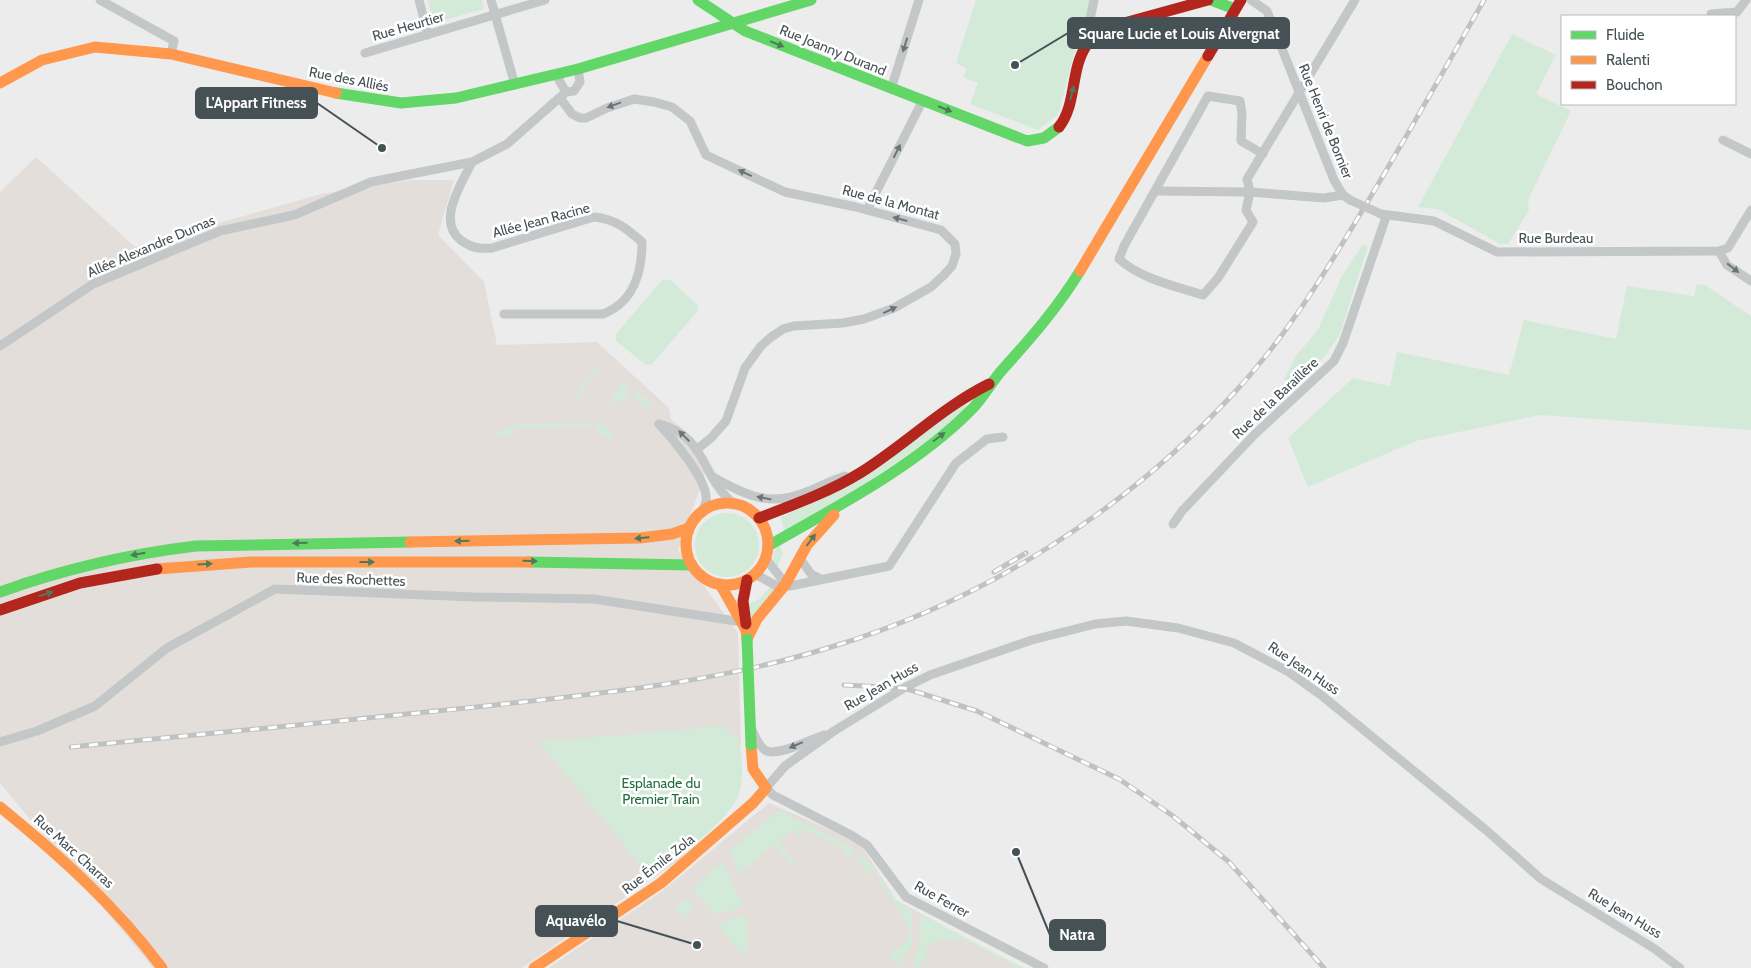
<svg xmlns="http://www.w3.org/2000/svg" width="1751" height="968" viewBox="0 0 1751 968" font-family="Cabin,sans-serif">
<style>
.commercial{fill:#e3ded9}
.green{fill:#d3ead8}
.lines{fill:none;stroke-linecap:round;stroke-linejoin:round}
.street{stroke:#c4c7c7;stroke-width:9}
.fast{stroke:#63d668;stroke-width:11}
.slow{stroke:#ff974d;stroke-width:11}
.jam{stroke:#b3261e;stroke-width:11}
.rail-casing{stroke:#c0c2c2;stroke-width:5}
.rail{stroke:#fff;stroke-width:3;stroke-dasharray:9;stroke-linecap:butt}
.street-bridge{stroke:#c4c7c7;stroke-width:9}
.fast-bridge{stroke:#63d668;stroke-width:11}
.oneway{fill:#4f795b}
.oneway2{fill:#6c7478}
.labels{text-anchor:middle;stroke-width:5;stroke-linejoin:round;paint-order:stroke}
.street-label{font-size:14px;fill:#465156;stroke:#fff}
.park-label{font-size:14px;fill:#206e3c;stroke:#fff}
.leader{fill:none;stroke:#465156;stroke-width:2}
.callout-dot{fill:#465156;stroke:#fff;stroke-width:2}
.callout{fill:#465156;stroke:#465156;stroke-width:2}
.callout-label{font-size:15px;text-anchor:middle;font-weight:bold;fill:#fff}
</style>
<rect width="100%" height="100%" fill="#edecec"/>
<g class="commercial">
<polygon points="36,157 135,247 321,194 412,180 454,180 438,235 484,282 497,345 597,342 669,408 671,419 689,434 706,472 678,550 738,633 741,745 682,858 522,968 153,968 0,783 0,192"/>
<polygon points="769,803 860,843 896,900 1021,968 548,968 661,892"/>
</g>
<g class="green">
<polygon points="428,0 482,0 484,9 434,23"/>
<polygon points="976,0 1091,0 1085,33 1079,35 1058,115 1038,130 970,104 978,83 963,77 967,69 956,63"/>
<polygon points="1512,34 1556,55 1536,94 1571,111 1528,200 1529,210 1508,244 1500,244 1438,209 1418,207"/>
<polygon points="1363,244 1368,246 1339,336 1325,356 1293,388 1284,379 1296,356 1318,330 1342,276"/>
<polygon points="662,280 670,280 698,305 697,312 652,364 646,365 616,341 616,334"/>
<polygon points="1697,284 1705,285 1751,316 1751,430 1540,415 1416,441 1308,487 1288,438 1353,378 1390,386 1397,352 1509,375 1524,320 1616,339 1627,286 1694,296"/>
<polygon points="596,365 598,366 579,398 572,398 576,396"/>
<polygon points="625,382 628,388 626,398 614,401 607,407 622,383"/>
<polygon points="635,389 647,400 653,410 645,408 634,398"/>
<path d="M963 403 968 406C914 457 848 494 784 531L781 517 858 481Z"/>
<path d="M602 424 607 426 613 439H605V435H598L597 426 513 428V436L495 435C510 418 579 424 602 424Z"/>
<circle cx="727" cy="545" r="32"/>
<path d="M780 545 783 554 777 567C770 560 773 550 780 545Z"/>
<polygon points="770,587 774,589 751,618 748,604 758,600"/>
<path d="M722 726 740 741C741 757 744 775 740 790 733 820 675 858 651 878L539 742Z"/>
<polygon points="779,810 854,849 850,858 844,858 847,851 804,829 799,836 794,829 778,842 796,864 793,866 775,844 739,874 730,851"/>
<polygon points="861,853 875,869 864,878 862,877 868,873 860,863 853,867"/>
<polygon points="724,863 742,904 733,912 730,909 717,915 692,889 715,868"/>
<polygon points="880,877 895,899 912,911 912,946 897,965 888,956 909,939 911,929 880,882"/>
<polygon points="685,899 694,907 685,915 687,918 684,920 675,908"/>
<polygon points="741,914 749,923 747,925 750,930 745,935 749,947 740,954 719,926 725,920 727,922 732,918 734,920"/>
<polygon points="920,914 1024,968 1017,968 959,937 955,944 950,938 943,943 939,938 923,951 928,956 918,965 920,968 916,968 913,962 919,949"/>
</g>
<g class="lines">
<g class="street">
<polyline points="100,0 174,41 171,54"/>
<polyline points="419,0 428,35"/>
<polyline points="491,0 515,85"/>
<polyline points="1251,0 1267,11 1334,180 1343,195 1350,200"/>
<polyline points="1711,14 1737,12 1746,0"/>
<polyline points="1094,37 1088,29 1094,0"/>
<polyline points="365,53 545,0"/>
<polyline points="556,75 566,92 574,91 580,82 578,69"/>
<polyline points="891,89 919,0"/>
<polyline points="560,98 572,114 580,118 586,118 607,108 634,99 654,102 672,107 690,121 706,155 785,192 856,207 941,230 955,244 956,254 952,266 944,275 931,287 894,308 864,319 843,323 794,326 783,329 770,338 761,346 745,368 726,421 711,438 696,450"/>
<polyline points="1723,140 1751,154"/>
<path d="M1263 154 1241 141 1242 113 1240 101 1208 96 1124 246 1119 259C1141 279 1175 286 1203 295L1218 278 1253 222 1246 210 1250 192 1247 179 1355 0"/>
<path d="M472 162C462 183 435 222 462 241 472 248 479 249 492 248L594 217C615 219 626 228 642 242 642 273 634 302 603 314H504"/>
<polyline points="1156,191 1250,192 1324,198 1343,195"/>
<polyline points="867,210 923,100"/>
<polyline points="1381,214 1434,221 1497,252 1719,251 1728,248 1751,210"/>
<polyline points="1719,251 1727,265 1751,281"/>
<polyline points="0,346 93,284 220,231 294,215 371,182 472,162 507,144 566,92"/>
<path d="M659 424C707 436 701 477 733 503"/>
<path d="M659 424C673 439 704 476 706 496 707 502 705 506 702 511"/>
<path d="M713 477C748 496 770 508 809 491 821 486 832 480 845 476"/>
<polyline points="1173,524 1182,511 1255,434 1334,361 1343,343 1386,217"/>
<path d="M766 557C771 568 780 574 785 585"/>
<polyline points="799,557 811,574 819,578"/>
<polyline points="755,574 777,586 790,586 889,566 956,463 987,439 1003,437"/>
<path d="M752 730C755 736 759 746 765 750 776 758 811 739 824 735"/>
<polyline points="0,742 37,731 95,706 167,648 275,589 475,597 594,599 742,622"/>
<polyline points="1044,968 906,897 867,845 851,835 773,795 766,788 785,766 834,731 904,688 930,675 1032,640 1095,624 1126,621 1178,628 1234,643 1289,672 1321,695 1486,830 1541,879 1655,949 1680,968"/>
</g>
<g class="fast">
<polyline points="698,0 745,31 1027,141 1044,138 1059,127"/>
<polyline points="1211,0 1235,9"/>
<polyline points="336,93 401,103 456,98 578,69 811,0"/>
<path d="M768 546C836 507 914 467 970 411 982 400 991 382 1003 369 1031 338 1058 307 1080 271"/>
<polyline points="529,562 692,565"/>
<path d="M0 592C64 569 129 554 196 546L410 542"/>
</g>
<g class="slow">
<polyline points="0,83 42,60 95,47 171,54 336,93"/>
<polyline points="1080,271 1208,56"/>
<circle cx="727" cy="544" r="41"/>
<polyline points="410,542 640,538 672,534 689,528"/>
<polyline points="157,569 251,562 529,562"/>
<polyline points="720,584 746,630 747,639"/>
<polyline points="747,639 757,619 785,585 807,545 834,515"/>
<path d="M0 807C60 856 116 906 162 968"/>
<polyline points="534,968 661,883 753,803 766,788 753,769 751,745"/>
</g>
<g class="jam">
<polyline points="1208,56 1241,0"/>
<path d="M1059 127C1077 104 1070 71 1086 46 1090 38 1099 33 1106 28L1208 0"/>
<path d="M759 518C793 505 829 492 860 473 905 445 941 408 989 384"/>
<polyline points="0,610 80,583 157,569"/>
<polyline points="746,624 743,601 747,580"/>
</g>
<g class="rail-casing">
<g id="rail">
<polyline points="994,572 1026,553"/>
<polyline points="844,685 904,688 977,711 1119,779 1173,816 1229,862 1324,968"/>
<path d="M71 747C203 734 334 722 466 708 588 695 713 684 831 647 986 600 1125 511 1235 392 1284 339 1322 278 1359 216 1402 145 1443 72 1484 0"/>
</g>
</g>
<use href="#rail" class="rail"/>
<polyline class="street-bridge" points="1350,200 1381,214"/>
<polyline class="fast-bridge" points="747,639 751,745"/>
</g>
<defs><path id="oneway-solid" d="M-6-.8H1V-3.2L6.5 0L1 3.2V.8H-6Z" transform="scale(1.25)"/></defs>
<g class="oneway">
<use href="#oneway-solid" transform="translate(777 44) rotate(22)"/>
<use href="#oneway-solid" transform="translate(1072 93) rotate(-76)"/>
<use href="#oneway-solid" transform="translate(945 109) rotate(22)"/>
<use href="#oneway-solid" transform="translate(939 437) rotate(-37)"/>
<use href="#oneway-solid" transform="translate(642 538) rotate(175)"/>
<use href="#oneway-solid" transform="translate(811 540) rotate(-53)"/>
<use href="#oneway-solid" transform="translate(462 541) rotate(179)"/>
<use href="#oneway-solid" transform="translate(300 543) rotate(179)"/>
<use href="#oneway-solid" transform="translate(138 554) rotate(170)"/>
<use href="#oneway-solid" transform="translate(530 561) rotate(1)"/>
<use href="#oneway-solid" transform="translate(367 562)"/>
<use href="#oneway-solid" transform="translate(205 564) rotate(-3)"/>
<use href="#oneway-solid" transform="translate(46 594) rotate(-18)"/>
</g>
<g class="oneway2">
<use href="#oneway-solid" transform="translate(905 45) rotate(107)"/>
<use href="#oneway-solid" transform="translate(614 105) rotate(160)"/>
<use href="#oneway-solid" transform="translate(897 151) rotate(-63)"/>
<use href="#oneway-solid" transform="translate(745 173) rotate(-155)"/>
<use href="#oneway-solid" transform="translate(900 219) rotate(-165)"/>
<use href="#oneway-solid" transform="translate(1733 268) rotate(38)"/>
<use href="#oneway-solid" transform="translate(890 310) rotate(-25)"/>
<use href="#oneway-solid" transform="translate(684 436) rotate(-136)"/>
<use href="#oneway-solid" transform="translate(764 498) rotate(-169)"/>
<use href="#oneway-solid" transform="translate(796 745) rotate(157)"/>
</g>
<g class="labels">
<g class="street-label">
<text transform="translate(408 26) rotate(-16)" y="5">Rue Heurtier</text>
<text transform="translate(833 50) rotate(22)" y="5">Rue Joanny Durand</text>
<text transform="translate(349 79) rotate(11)" y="5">Rue des Alliés</text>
<text transform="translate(1326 121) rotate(68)" y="5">Rue Henri de Bornier</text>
<text transform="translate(891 202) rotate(15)" y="5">Rue de la Montat</text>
<text transform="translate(541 220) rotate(-15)" y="5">Allée Jean Racine</text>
<text x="1556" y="243">Rue Burdeau</text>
<text transform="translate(151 246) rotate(-23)" y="5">Allée Alexandre Dumas</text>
<text transform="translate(1275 398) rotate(-43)" y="5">Rue de la Baraillère</text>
<text transform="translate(351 579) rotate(2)" y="5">Rue des Rochettes</text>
<text transform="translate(1304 668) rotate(34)" y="5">Rue Jean Huss</text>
<text transform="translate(881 686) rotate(-30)" y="5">Rue Jean Huss</text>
<text transform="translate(74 851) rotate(42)" y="5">Rue Marc Charras</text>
<text transform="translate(658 864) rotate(-38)" y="5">Rue Émile Zola</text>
<text transform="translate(942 899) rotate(29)" y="5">Rue Ferrer</text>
<text transform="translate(1625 913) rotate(31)" y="5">Rue Jean Huss</text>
</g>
<g class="park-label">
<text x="661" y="788">Esplanade du<tspan x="661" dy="16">Premier Train</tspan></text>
</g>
</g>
<path class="leader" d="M1015 65L1068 33M382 148L317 103M697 945L617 921M1016 852L1050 935"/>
<g class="callout-dot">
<circle cx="1015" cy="65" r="5"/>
<circle cx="382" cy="148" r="5"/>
<circle cx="697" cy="945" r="5"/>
<circle cx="1016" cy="852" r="5"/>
</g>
<g class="callout">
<rect x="1068" y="18" width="221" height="30" rx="5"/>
<rect x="196" y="88" width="121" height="30" rx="5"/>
<rect x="536" y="906" width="81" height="30" rx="5"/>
<rect x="1050" y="920" width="55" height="30" rx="5"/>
</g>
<g class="callout-label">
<text x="1179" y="39">Square Lucie et Louis Alvergnat</text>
<text x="256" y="108">L'Appart Fitness</text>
<text x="576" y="926">Aquavélo</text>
<text x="1077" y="940">Natra</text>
</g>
<rect x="1561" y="15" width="175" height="90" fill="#ffffff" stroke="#b5b9bb"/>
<rect x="1571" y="31" width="25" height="8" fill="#63d668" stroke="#b5b9bb"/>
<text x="1606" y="40" font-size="15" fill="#465156">Fluide</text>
<rect x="1571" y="56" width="25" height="8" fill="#ff974d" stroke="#b5b9bb"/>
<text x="1606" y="65" font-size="15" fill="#465156">Ralenti</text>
<rect x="1571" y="81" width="25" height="8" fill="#b3261e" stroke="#b5b9bb"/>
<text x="1606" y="90" font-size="15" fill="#465156">Bouchon</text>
</svg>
